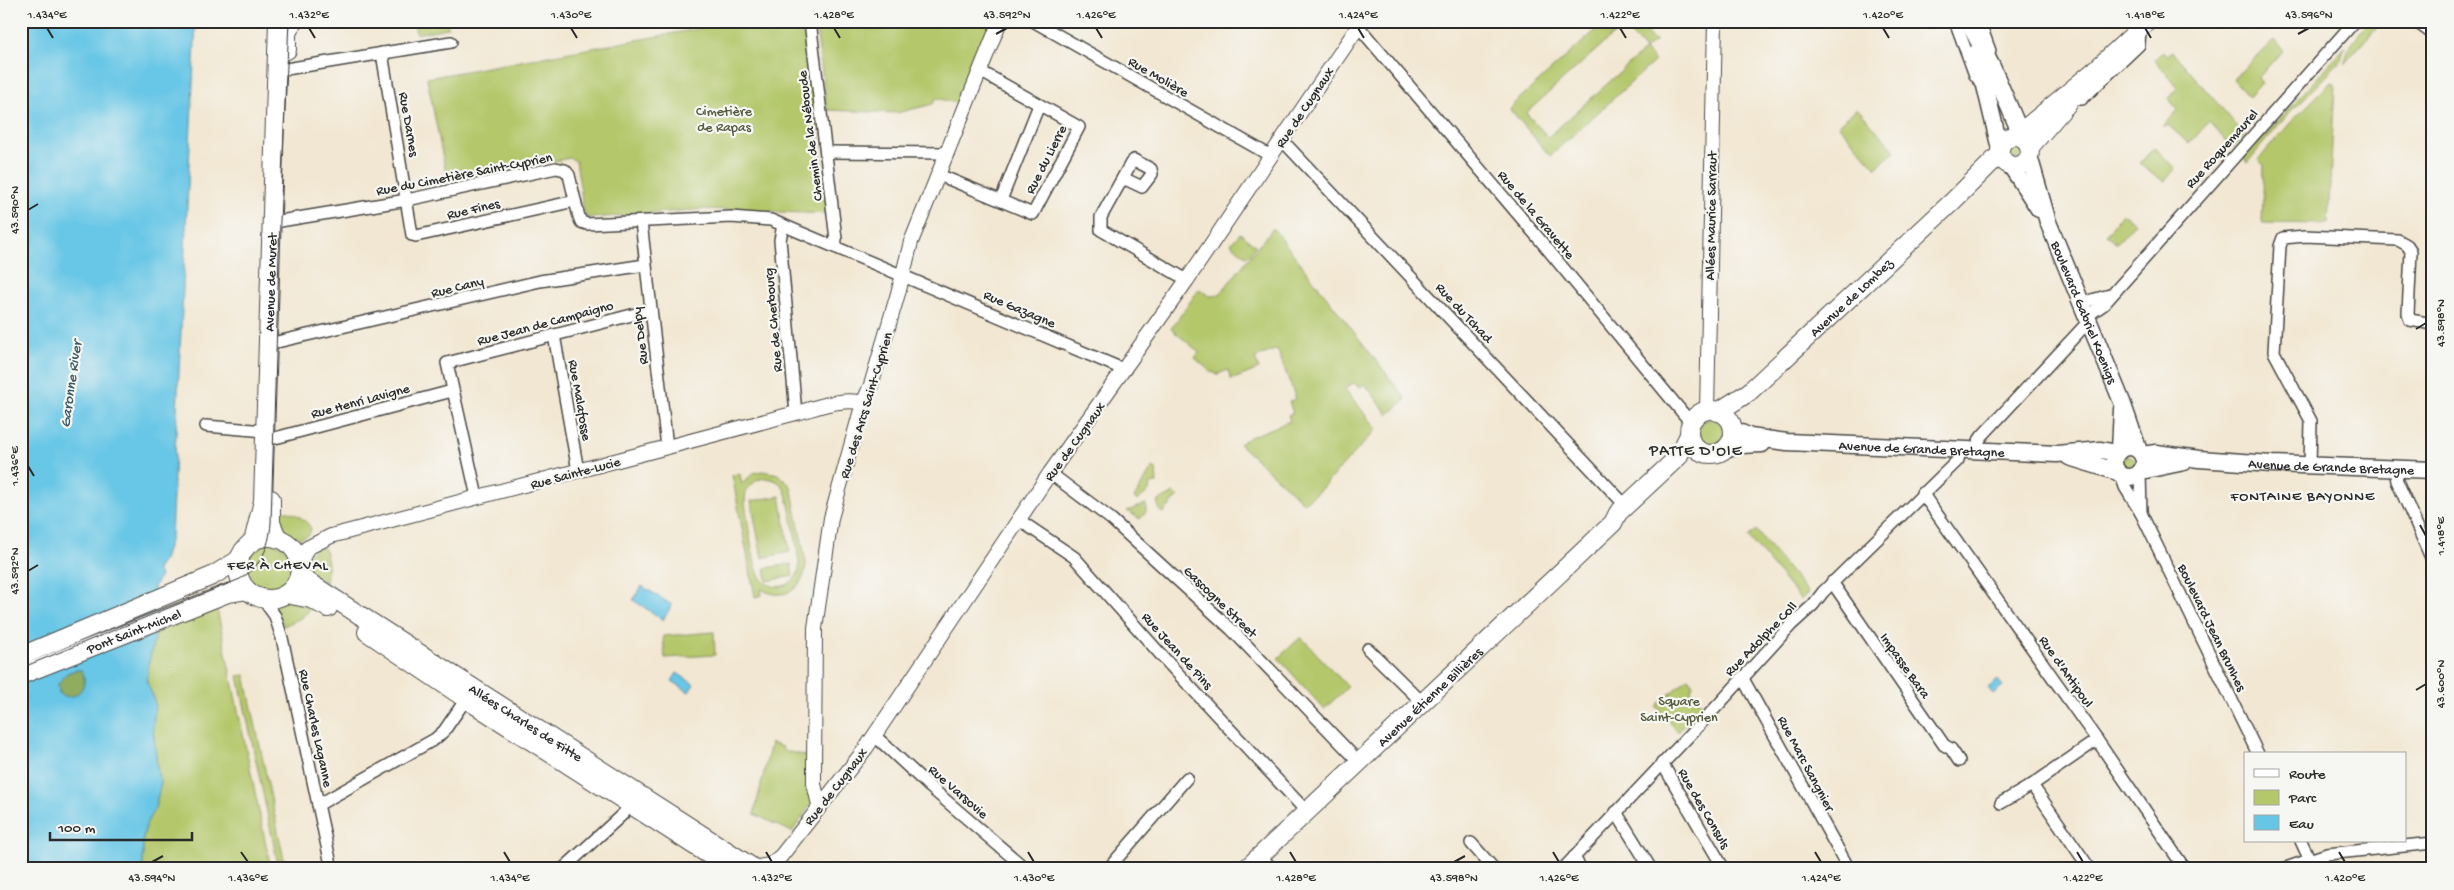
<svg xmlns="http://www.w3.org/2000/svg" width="2454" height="890" viewBox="0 0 2454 890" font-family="'Gochi Hand',sans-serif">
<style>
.green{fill:#b4c76b;stroke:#70794b;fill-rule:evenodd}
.forest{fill:#8fac5f;stroke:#5d6c45}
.water{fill:#67c6e6;stroke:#497888;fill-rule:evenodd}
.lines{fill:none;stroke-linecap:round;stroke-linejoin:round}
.minor-casing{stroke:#494744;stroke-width:14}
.tertiary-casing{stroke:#494744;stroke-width:16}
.secondary-casing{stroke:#494744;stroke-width:19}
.primary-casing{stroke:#494744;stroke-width:20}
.minor{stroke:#fff;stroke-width:11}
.tertiary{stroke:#fff;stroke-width:14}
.secondary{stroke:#fff;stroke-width:16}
.primary{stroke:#fff;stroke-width:18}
.tram{stroke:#2b2b2b;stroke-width:1}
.ticks{fill:none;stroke:#2b2b2b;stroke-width:2}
.labels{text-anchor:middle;stroke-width:4.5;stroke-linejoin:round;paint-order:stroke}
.street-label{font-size:14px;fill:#2b2b2b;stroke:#f6f6f2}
.park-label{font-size:14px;fill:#545a3e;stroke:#f6f6f2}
.water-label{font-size:15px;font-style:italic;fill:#3d5a63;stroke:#f6f6f2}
.neighbourhood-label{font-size:15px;letter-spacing:1px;fill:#2b2b2b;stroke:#f6f6f2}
.quarter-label{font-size:16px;letter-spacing:1px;fill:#2b2b2b;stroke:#f6f6f2}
.neatline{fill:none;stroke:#2b2b2b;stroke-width:2}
.ticks-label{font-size:12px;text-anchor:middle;fill:#2b2b2b}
</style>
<rect width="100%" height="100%" fill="#f6f6f2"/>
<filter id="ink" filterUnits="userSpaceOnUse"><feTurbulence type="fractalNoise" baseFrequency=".02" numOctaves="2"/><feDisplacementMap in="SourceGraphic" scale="10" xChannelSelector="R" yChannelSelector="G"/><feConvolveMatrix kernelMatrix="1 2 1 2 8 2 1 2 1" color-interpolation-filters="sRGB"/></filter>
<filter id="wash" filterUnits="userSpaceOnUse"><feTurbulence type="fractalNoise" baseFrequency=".0096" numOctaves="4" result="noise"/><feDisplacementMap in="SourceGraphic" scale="20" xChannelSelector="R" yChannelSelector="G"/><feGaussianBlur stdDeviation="1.12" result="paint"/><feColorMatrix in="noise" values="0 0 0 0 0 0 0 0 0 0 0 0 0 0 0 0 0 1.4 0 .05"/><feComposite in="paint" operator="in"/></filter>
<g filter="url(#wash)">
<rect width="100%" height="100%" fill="#f2e7d2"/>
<g class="green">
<polygon points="414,21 447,21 448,28 416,34"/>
<polygon points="714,21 804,21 829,214 705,209 592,218 587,217 584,212 576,161 570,158 485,174 448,184 427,78 714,26"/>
<polygon points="815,21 994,21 960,104 936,98 933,104 897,113 827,110"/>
<path d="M1606 21H1637L1653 40H1656L1645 50 1655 61 1550 156 1509 108ZM1623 26 1645 50 1548 137 1526 113Z"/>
<polygon points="2368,22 2376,28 2344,64 2350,45"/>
<polygon points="2274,40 2283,50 2258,78 2262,83 2250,98 2233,79"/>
<polygon points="2345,47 2341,60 2281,122 2247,163 2244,158"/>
<polygon points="2172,51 2245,135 2232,148 2209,122 2189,144 2168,125 2162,126 2178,110 2168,98 2178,88 2155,60 2163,52 2166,55"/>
<polygon points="2331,82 2335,84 2328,224 2262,223 2264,165 2258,160 2291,122"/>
<polygon points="1857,108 1895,151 1876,168 1838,125"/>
<circle cx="2015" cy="152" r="7"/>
<polygon points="2154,148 2176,168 2165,181 2153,175 2140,163"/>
<polygon points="2122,213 2135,223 2117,243 2106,235"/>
<polygon points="1273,228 1406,399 1388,415 1365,384 1360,387 1353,383 1345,389 1377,429 1319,491 1304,503 1239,444 1250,437 1290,421 1288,415 1293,413 1289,402 1296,399 1277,349 1255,358 1259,369 1231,380 1228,370 1216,375 1215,372 1212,373 1195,358 1199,352 1171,329 1199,289 1210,296 1219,295"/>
<polygon points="1240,233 1256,246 1247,257 1231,244"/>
<polygon points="1713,419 1723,426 1724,435 1720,441 1708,444 1700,439 1699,427 1705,420"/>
<circle cx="2129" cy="463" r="7"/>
<polygon points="1152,468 1156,469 1157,483 1150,484 1149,491 1137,501 1134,498"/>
<path d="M762 471 779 474 791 486 806 563C806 587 784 603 761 589L762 595 755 597 732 475 740 474 742 484 753 473ZM765 478C773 479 780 481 784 489 789 497 800 559 799 569 796 587 771 593 761 578 752 566 748 519 745 503L746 490 757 480Z"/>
<polygon points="1174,493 1178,497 1163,513 1160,511 1157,502"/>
<polygon points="780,496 790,552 762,558 751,501"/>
<polygon points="1146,504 1146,512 1140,519 1127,511"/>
<path d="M279 511C290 509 307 519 311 529L309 535 296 540 288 538 279 532Z"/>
<polygon points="1756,530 1808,593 1801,600 1748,537"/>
<circle cx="269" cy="568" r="25"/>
<polygon points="319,545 325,549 328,563 326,583 305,570 306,557"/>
<polygon points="791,564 793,576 767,581 765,568"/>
<polygon points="286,600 312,608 301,618 284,626 273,605"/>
<polygon points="217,609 271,869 143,869 143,838 147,822 155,808 161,782 158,775 153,729 154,696 148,689 147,681 148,665 156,632"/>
<polygon points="714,632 715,655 665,658 663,636"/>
<polygon points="1301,637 1348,687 1324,709 1278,658"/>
<polygon points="245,675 286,869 279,869 238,676"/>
<polygon points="1688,678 1693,684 1691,691 1703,706 1678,732 1656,706"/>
<polygon points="771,743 782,747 783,750 807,756 814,800 792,832 754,814"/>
<polygon points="2433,863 2433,869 2377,867"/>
</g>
<path class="forest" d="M75 670H81C92 685 74 706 59 693L58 684 67 673Z"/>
<g class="water">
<path d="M21 21H196L171 537 164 560 157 569 160 576 154 587 156 632 148 665 147 681 155 703 153 729 158 775 161 782 155 808 147 822 143 838V869H21ZM75 670H81C92 685 74 705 59 693L58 684 67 673Z"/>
<polygon points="642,586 672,605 663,620 633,600"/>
<polygon points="677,673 694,684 689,692 672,681"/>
<polygon points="1998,680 2003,686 1993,694 1988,688"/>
</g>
</g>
<g filter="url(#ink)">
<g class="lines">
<g class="minor-casing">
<g id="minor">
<polyline points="810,21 836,239 835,247"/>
<polyline points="1033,21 1271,156"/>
<polyline points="1955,21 1975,75 1979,80"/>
<polyline points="1979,21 1990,51"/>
<polyline points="2415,21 2433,34"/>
<polyline points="1358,26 1540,240 1691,423"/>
<polyline points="382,53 412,235 416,236 575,201"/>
<polyline points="286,69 451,42"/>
<polyline points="2071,99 2082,99 2139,45 2140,29"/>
<polyline points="1282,140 1626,506"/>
<polyline points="826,152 948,153"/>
<polyline points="939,175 1033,214 1079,127 980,71"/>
<polyline points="1123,178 1142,187 1152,174 1151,169 1134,160 1131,163 1101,217 1101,230 1187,280"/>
<polyline points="1001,200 1039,105"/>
<polyline points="280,221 407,200 556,168 565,170 569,175 579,217 581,222 587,224 731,217 771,220 1125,370"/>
<polyline points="641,222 667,447"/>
<polyline points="783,225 780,240 796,413"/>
<polyline points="2081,303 2110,295"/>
<polyline points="2087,316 2103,305 2355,21"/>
<polyline points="554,335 578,471"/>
<polyline points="277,342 540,281 645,265"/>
<polyline points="206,426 265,431"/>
<polyline points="275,438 452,391"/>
<polyline points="1977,451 1978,442 1982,436 2089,321"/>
<polyline points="2310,466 2311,421 2274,352 2280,246 2283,238 2305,236 2398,240 2407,245 2411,251 2408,314 2410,320 2433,324"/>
<polyline points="2395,469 2397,481 2433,562"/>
<polyline points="2140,472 2141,513"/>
<polyline points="1050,473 1111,519 1231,629 1360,763"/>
<polyline points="2121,475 2125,487 2141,513 2258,754"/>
<polyline points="1922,493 2097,740 2185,869"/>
<polyline points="477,497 447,363 651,310"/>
<polyline points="1019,520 1074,557 1170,665 1307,812"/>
<polyline points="1832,582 1944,745 1951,749 1959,761"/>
<polyline points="262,598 275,616 282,638 332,869"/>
<polyline points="1368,649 1423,703"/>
<polyline points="1742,677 1849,869"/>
<polyline points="874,735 930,787 1026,869"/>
<polyline points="1662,763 1724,869"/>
<polyline points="2001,803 2032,785"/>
<polyline points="318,805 435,739 444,731 466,699 471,697"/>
<polyline points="1616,812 1651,869"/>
<polyline points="2301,841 2314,869"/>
<polyline points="1471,843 1494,869"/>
<polyline points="1260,855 1272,869"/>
<polyline points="1574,857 1581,869"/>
<polyline points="563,869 624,813 629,805"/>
<polyline points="1108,869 1187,778"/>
<polyline points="1563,869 1720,703 1791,625 1813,605 1823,592 1952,466 1958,460 1960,450"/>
<polyline points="2090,869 2032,785 2097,740"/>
<polyline points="2283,869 2327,854 2433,843"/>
</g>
</g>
<g class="tertiary-casing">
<g id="tertiary">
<polyline points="1707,411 1715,21"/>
<path d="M300 564 307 548 331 536 796 413C816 408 842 397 863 403"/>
<polyline points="819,805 814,784 814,767 815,628 831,518 863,403 871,385 899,290 911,242 1000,21"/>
<polyline points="753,868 770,865 781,856 866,748 1050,473 1187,280 1362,21"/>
</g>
</g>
<g class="secondary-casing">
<g id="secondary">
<polyline points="1968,21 1992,67 2023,139"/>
<polyline points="1977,52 2000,149"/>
<path id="s1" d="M2029 156 2048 222 2122 402 2139 451"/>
<polyline points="2011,166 2039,209"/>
<path id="s2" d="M1733 429 1750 437 1787 442 2057 454 2101 450 2117 453"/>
<circle cx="2129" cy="462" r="15"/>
<polyline points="1724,449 1740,445 1762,444"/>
<polyline points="2120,450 2122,409"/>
<path id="s3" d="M2142 455 2156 453 2199 459 2272 464 2433 470"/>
<polyline points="2069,457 2118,472"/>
<polyline points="2141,471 2184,462"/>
</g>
</g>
<g class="primary-casing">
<g id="primary">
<polyline points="287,50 287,33 293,21"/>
<polyline points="2016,136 2093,72 2148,21"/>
<circle cx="2015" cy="151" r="15"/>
<polyline points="2029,148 2068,103"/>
<circle cx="1711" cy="432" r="22"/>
<path id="s4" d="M1718 412 1749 392 1953 201 2000 154"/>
<polyline points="271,499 271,523 278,539"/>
<circle cx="269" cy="568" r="31"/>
<path id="s5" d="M253 542 263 501 278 21"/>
<path id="s6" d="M299 576 755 869"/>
<polyline points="286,594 311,599 328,608"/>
<polyline points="367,632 466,699 731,869"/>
<polyline points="21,656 212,576 240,559"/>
<path id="s7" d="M21 675 228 593 247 590"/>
<path id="s8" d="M1246 869 1613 523 1618 513 1678 457 1689 435"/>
</g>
</g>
<use href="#minor" class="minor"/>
<use href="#tertiary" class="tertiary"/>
<use href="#secondary" class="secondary"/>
<use href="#primary" class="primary"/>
<path class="tram" d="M21 668 240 579C262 565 269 548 271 523L280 221 289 21"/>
</g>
</g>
<path class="ticks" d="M47 28 53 38M309 28 315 38M571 28 577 38M834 28 840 38M1096 28 1102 38M1358 28 1364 38M1620 28 1626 38M1883 28 1889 38M2145 28 2151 38M996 34 1007 28M2298 34 2309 28M28 210 38 204M2416 329 2426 323M28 466 34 476M2420 525 2426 536M28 571 38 565M2416 690 2426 684M241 852 248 862M504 852 510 862M766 852 772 862M1028 852 1034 862M1290 852 1296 862M1553 852 1559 862M1815 852 1821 862M2077 852 2083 862M2339 852 2345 862M152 862 163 856M1454 862 1465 856"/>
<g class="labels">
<g class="street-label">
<text transform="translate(1159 76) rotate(30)" y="5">Rue Molière</text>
<text transform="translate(1304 107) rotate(-56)" y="5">Rue de Cugnaux</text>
<text transform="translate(410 124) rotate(80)" y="5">Rue Darnes</text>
<text transform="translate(809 136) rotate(-97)" y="5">Chemin de la Néboude</text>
<text transform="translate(2221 148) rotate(-48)" y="5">Rue Roquemaurel</text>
<text transform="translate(1045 159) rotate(-63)" y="5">Rue du Lierre</text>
<text transform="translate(464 173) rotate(-11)" y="5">Rue du Cimetière Saint-Cyprien</text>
<text transform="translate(473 208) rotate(-13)" y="5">Rue Fines</text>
<text transform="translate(1537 214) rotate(50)" y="5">Rue de la Gravette</text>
<text transform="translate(1710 216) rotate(-89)" y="5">Allées Maurice Sarraut</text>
<text dy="5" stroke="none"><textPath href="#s5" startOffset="261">Avenue de Muret</textPath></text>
<text transform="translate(457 286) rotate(-14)" y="5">Rue Cany</text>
<text dy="5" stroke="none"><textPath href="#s4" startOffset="176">Avenue de Lombez</textPath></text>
<text transform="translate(1020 308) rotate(23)" y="5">Rue Gazagne</text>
<text transform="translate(1465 312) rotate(47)" y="5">Rue du Tchad</text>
<text dy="5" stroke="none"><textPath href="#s1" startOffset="166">Boulevard Gabriel Koenigs</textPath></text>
<text transform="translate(772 320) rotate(-95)" y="5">Rue de Cherbourg</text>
<text transform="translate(545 322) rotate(-15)" y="5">Rue Jean de Campaigno</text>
<text transform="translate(639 336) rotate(-97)" y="5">Rue Delpy</text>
<text transform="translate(360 400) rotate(-15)" y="5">Rue Henri Lavigne</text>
<text transform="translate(581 400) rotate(80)" y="5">Rue Malafosse</text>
<text transform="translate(865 405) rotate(-73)" y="5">Rue des Arcs Saint-Cyprien</text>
<text transform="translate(1074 441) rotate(-54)" y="5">Rue de Cugnaux</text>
<text dy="5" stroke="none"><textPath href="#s2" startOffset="191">Avenue de Grande Bretagne</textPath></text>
<text dy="5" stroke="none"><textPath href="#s3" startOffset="190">Avenue de Grande Bretagne</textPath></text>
<text transform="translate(575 472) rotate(-15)" y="5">Rue Sainte-Lucie</text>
<text transform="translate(1221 601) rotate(44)" y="5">Gascogne Street</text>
<text transform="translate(2213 627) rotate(64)" y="5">Boulevard Jean Brunhes</text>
<text dy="5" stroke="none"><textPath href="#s7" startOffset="121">Pont Saint-Michel</textPath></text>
<text transform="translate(1760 638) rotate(-46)" y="5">Rue Adolphe Coll</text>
<text transform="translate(1178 650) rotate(48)" y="5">Rue Jean de Pins</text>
<text transform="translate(1906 665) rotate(55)" y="5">Impasse Bara</text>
<text transform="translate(2067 671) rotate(55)" y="5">Rue d'Antipoul</text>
<text dy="5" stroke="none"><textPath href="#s8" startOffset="252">Avenue Étienne Billières</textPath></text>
<text dy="5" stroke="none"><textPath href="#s6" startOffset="270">Allées Charles de Fitte</textPath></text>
<text transform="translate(317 728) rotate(78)" y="5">Rue Charles Laganne</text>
<text transform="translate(1807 763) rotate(62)" y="5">Rue Marc Sangnier</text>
<text transform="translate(835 786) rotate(-52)" y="5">Rue de Cugnaux</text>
<text transform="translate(959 791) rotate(41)" y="5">Rue Varsovie</text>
<text transform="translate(1705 808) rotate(60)" y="5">Rue des Consuls</text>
</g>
<g class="park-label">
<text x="724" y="115">Cimetière<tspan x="724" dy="16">de Rapas</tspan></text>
<text x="1679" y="705">Square<tspan x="1679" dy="16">Saint-Cyprien</tspan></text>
</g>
<g class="water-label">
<text transform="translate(70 384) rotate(-82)" y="5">Garonne River</text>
</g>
<g class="neighbourhood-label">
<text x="2303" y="500">FONTAINE BAYONNE</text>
<text x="278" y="569">FER À CHEVAL</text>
</g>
<g class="quarter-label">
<text x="1696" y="455">PATTE D'OIE</text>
</g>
</g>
<rect width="2454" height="890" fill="none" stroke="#f6f6f2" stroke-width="55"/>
<rect x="2244" y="752" width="162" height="90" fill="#f6f6f2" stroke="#a5a5a2"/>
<rect x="2254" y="769" width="25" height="8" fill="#ffffff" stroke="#a5a5a2"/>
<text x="2289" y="778" font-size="15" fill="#2b2b2b">Route</text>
<rect x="2254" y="790" width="25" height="15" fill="#b4c76b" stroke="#a5a5a2"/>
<text x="2289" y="802" font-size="15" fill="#2b2b2b">Parc</text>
<rect x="2254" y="815" width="25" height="15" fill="#67c6e6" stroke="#a5a5a2"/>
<text x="2289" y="828" font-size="15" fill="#2b2b2b">Eau</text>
<path d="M50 832v8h142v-8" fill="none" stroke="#2b2b2b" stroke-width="2.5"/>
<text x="58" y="832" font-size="15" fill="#2b2b2b" stroke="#f6f6f2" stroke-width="4" paint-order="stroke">100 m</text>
<rect x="28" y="28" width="2398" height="834" class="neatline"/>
<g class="ticks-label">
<text x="47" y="18">1.434°E</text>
<text x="309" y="18">1.432°E</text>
<text x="571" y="18">1.430°E</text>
<text x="834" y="18">1.428°E</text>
<text x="1007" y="18">43.592°N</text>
<text x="1096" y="18">1.426°E</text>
<text x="1358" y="18">1.424°E</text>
<text x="1620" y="18">1.422°E</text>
<text x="1883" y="18">1.420°E</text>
<text x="2145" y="18">1.418°E</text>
<text x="2309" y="18">43.596°N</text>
<text transform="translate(14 210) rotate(-90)" y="4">43.590°N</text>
<text transform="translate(2440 323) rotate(-90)" y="4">43.598°N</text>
<text transform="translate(14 466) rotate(-90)" y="4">1.436°E</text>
<text transform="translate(2440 536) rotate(-90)" y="4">1.418°E</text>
<text transform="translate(14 571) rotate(-90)" y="4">43.592°N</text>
<text transform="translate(2440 684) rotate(-90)" y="4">43.600°N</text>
<text x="152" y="881">43.594°N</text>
<text x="248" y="881">1.436°E</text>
<text x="510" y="881">1.434°E</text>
<text x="772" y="881">1.432°E</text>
<text x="1034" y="881">1.430°E</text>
<text x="1296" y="881">1.428°E</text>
<text x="1454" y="881">43.598°N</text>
<text x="1559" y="881">1.426°E</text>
<text x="1821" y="881">1.424°E</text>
<text x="2083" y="881">1.422°E</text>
<text x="2345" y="881">1.420°E</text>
</g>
</svg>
